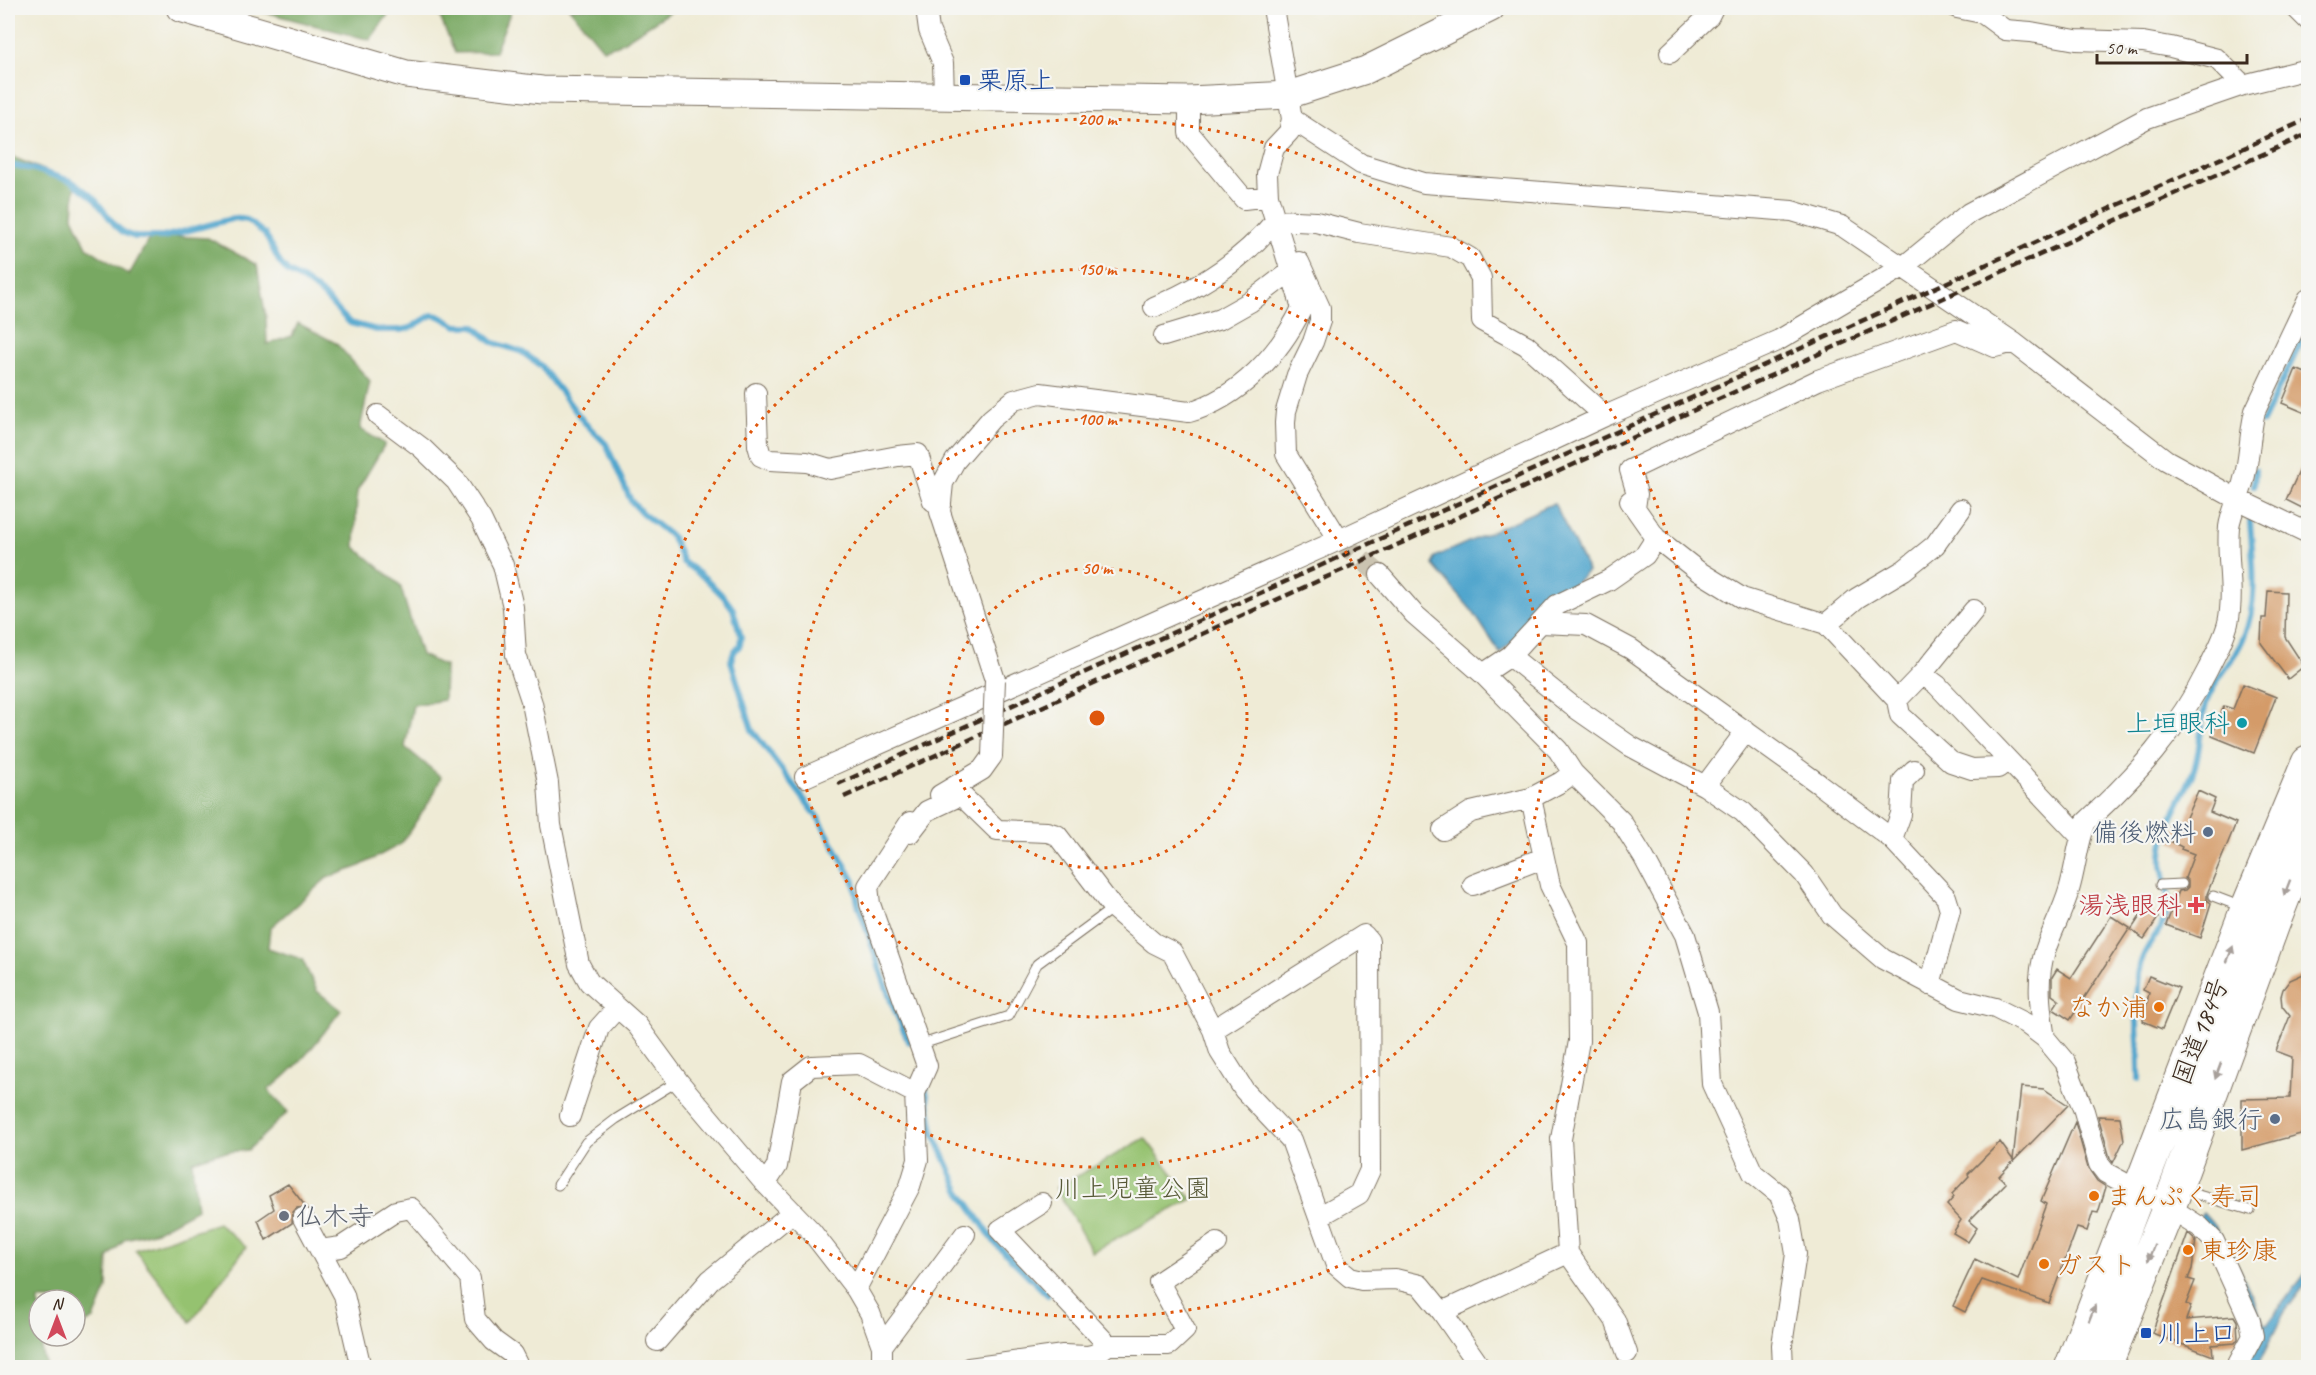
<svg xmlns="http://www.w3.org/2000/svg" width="2316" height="1375" viewBox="0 0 2316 1375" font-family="Caveat,'Klee One',sans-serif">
	<rect width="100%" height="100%" fill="#f6f6f2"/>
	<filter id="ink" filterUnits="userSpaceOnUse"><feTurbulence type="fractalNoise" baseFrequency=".0167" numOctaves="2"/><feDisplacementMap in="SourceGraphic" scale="12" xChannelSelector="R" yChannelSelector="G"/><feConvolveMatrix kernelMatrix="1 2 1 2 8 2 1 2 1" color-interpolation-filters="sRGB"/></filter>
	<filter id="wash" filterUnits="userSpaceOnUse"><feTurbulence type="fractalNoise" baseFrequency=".008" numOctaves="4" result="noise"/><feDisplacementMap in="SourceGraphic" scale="24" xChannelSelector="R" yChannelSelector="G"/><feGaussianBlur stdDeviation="1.35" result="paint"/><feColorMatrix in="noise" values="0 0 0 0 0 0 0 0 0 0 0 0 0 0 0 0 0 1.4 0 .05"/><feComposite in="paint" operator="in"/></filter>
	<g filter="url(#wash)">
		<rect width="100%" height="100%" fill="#efebd6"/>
		<path fill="#95c26f" stroke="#687646" stroke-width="1.5" d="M1145,1138l47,61 -100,53 -36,-64z
			M218,1223l28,24 -55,75 -56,-72z"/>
		<path fill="#78a862" stroke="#5a6940" stroke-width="1.5" d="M249,8h148l-5,1 -22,31z
			M429,8h83l-17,44 -40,1 -15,-36z
			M569,8h107l-58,37 -15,4z
			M10,156l65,27 -2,34 14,30 42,28 22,-40 57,3 49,27 9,53 1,26 25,-8 6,-13 38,20 34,38 -10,48 25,15 -28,47 -2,56 45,38 21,70 24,11 -1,34 -31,5 -8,42 36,30 -8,19 -32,48 -43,23 -31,11 -57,50 -2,20 34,11 15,32 24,19c-22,29 -43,59 -73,80l20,22 -40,38 -31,3 -25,8 5,48 -40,22 -32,8 -17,19 -1,30 -13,31 -19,11v-30h-36v36h26l-24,12 4,20 -37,-1v-1210z"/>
		<path fill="#51a6cd" stroke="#466876" stroke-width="1.5" d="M1554,503l34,68 -88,82 -27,-41 -40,-47 2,-8z
			M2203,1213c30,31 43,73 62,111h2l41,-54v11l-24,32 -27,54h-13l14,-27 6,-8 -24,-49 -42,-64z"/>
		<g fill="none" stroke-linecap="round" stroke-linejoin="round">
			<path stroke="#51a6cd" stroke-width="6" d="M8,165l25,4 38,12 22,16 22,28 9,8 11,4h28l72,-19 12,2 18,14 15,29 8,9 15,8 18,13 29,30 27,7h24l9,-2 22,-13 7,1 18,10h17l18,16 30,10 19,14 43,56 22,22 25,57 11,12 30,24 11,25 22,16 19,19 9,12 8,28 -1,8 -6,7 -3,9 21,69 67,89 35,62 4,23 34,100 17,38
				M2262,422l46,-94
				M2254,486l1,-16
				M2139,1079c1,-34 -7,-81 1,-114 5,-21 24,-35 28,-56 2,-15 -4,-31 -6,-45 -1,-11 2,-22 4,-32 7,-22 21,-41 28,-63 8,-23 5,-48 14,-71 9,-21 26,-38 35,-59 16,-36 10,-79 7,-117
				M925,1085l8,47 26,58 37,54 52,51"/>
		</g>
		<g id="blocks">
			<path fill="#d49b69" d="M2296,369l12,5v40l-26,-11z
				M2308,452v59l-22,-11z
				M2268,591l18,1 -1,45 19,29 -16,13 -27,-36 1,-25h4z
				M2243,684l33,13 -22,56 -42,-17 12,-30 9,3z
				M2198,791l17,8 -5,13 26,11 -29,71v6l4,3 -11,35 -34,-13 13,-34 6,-1 3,-3v-6l-3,-3 9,-24 -13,-5 1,-2 -12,-6 9,-19 4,2z
				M2145,909l13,9 -14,21 -13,-9z
				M2111,916l19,12 -60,92 -17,-11 6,-9 -7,-5v-18l5,-8 14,9z
				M2308,972v160l-66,18v-51l48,-1 2,-41 -16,-6 14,-35 -8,-10 -1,-10 2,-7 7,-9z
				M2149,976l30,12 -17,41 -19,-8 6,-28 -6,-3z
				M2021,1087l23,2 24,16 -69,71 7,7 -37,38 8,7 -9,14 -15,-9 8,-13 -14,-15 7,-8 -2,-3 17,-18 -1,-2 32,-32 13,18z
				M2098,1116l22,1 4,23 -11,23 -3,-5z
				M2075,1122l13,46 9,13 9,6 -8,26 -5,-1 -6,19 -10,-3 -28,75 -67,-23 -17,32 -12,-6 22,-47 43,21 28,-76 -5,-3z
				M288,1184l18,23 -9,1 -4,4 -1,11 -26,17 -8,-20 16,-11 -5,-14z
				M2188,1233l8,7 -4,29 -4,10 7,2 -9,23 5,2 -5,14 48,-4 3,5 1,18 -3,4 -23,2 1,11 -61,-23z"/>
		</g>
	</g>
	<g filter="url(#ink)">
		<use href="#blocks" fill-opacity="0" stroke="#7a6e5e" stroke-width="1.5"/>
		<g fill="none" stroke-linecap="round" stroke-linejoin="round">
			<path stroke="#cbc4b1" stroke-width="20" stroke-dasharray="20 10" stroke-linecap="butt" d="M1339,540l41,35"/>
			<defs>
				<path id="lane" d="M2160,885l22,-1
					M2213,896l29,11
					M919,1045l90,-29 28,-52 76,-56
					M558,1185l28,-43 30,-23 62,-38
					M2181,1190l69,20"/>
				<path id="street" d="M926,8l3,22 14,33 1,33
					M1273,8l19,111 69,45 63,19 368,28 50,15 171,116 153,118 71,39 71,34
					M1957,8l25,5 23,17 26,2 45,8 67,2 28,5 46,12 26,26
					M2296,8l12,12
					M1670,53l39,-37 4,-8
					M1189,100v33l55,66 24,-3
					M1299,262l21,46v13l-7,21 -16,33 -11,36 -1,12 1,31 53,86
					M1154,307c48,-20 89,-47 122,-87l40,2 43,11 92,14 19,11 11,20 1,43 44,24 79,71
					M1164,336l56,-17 30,-17 42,-32
					M756,393l2,52 3,11 9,4 37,2 23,7 68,-13 20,-2 15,47 8,4
					M378,415l44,33 34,33 25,38 22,46 10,42 3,48 16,48 16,80 3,42 28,139 10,18 48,43 41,56 83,98 50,52 45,58 14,24 12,33v22
					M1630,501l26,37 42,33 44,27 84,26 71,76 3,15 51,47 21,7 26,-1 10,-8
					M1635,508l2,-14 -7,-24 188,-90 138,-50 39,17 18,-5
					M1380,575l34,39 69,60 75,76 15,23 48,48 23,37 41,77 23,77 4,72 41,89 26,21 11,25 6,35 -14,91 1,23
					M1541,623l45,2 45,24 188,135 73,55 54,58 4,13 -20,75
					M1826,624l31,-26 47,-28 31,-25 26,-36
					M1510,656l61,49 59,41 75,40 38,26 61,62 28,41 51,44 76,40 36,9 30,15 20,15 20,24 19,49 15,53 7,9 63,34 31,20 14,14 36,80 3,15 -17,32
					M1483,674l27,-18 47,-51 52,-25 36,-25 11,-17
					M1922,674l15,11 143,151
					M995,680l-55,-168 3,-29 12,-22 36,-42 23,-19 26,-7 149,19c50,-14 91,-58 113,-104l-34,-112 -1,-22 7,-26 15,-16 3,-13
					M1897,700l25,-26 52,-64
					M805,777l534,-237 266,-124 174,-76 124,-73 66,-54 178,-95 96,-33 65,-16
					M1705,786l41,-55
					M940,795l42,-25 10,-14
					M1531,798l19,87 28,58 1,98 -18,98 7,114 47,67 12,33
					M1443,830l28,-18 60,-14 30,-16 12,-9
					M904,832l6,1 17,-22 34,-16 36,35 50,2 10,3 56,73 41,35 18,9 41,78 7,22 24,38 47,50 45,125 14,12 12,3 33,-1 25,6 22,27 39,56
					M1892,839l9,-25 2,-33 11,-11
					M1473,885l70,-27
					M1213,1030l151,-95 5,6 1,229 -11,24 -39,22
					M2045,1038c-5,-29 -9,-59 0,-87 7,-21 18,-40 24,-61 7,-23 8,-46 17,-68 49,-45 92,-92 122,-153 7,-14 16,-30 20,-46 7,-33 -2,-64 1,-96 2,-15 10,-29 14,-44 7,-23 6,-48 12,-72l53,-112
					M570,1116l29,-88 18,-20
					M766,1183l11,-17 15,-85 19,-15 48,-2 56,29
					M1042,1203l-42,27 108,115
					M303,1218l41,77 17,73
					M320,1250l21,-3 55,-36 15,-3 59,70 5,41 19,22 18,13 7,14
					M856,1289l54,-103 8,-26 -3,-67 12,-27 -57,-162 -2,-18 42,-64
					M1442,1312l126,-59
					M657,1341l53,-61 83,-68
					M882,1346l83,-112
					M969,1368l94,-13 25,1 8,-2 12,-9h61l16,-15 -26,-48 58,-39"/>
				<path id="secondary" d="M180,8l226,66 136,16 647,10 99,-5 78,-25 125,-62"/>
				<path id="highway" d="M2071,1368l176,-459 61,-146
					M2104,1368l65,-161 104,-283 35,-90"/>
			</defs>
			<use href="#lane" stroke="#7a6e5e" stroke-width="11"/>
			<use href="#street" stroke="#7a6e5e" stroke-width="22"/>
			<use href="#secondary" stroke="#7a6e5e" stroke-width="29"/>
			<use href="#highway" stroke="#7a6e5e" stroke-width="35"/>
			<use href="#lane" stroke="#fff" stroke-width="9"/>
			<use href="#street" stroke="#fff" stroke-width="20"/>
			<use href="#secondary" stroke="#fff" stroke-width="27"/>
			<use href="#highway" stroke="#fff" stroke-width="33"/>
			<path stroke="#3b2a1e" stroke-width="4.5" stroke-dasharray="9 4.5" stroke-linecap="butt" d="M838,784l1470,-665
				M844,797l768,-350 696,-313"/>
			<defs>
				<path id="street-bridge" d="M992,756l3,-76"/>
			</defs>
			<use href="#street-bridge" stroke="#7a6e5e" stroke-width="22" stroke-linecap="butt"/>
			<use href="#street-bridge" stroke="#fff" stroke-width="20"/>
		</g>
		<defs><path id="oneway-solid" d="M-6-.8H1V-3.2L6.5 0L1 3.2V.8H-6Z" transform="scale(1.5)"/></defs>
		<g fill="#a79f9a">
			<use href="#oneway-solid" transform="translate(2287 888) rotate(111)"/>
			<use href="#oneway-solid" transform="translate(2230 954) rotate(-69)"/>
			<use href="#oneway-solid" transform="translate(2218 1071) rotate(110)"/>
			<use href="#oneway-solid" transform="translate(2151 1253) rotate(112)"/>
			<use href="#oneway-solid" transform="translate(2092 1313) rotate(-69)"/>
		</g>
	</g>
	<g fill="none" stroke="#df570d" stroke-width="3" stroke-dasharray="3 6">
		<circle cx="1097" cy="718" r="150"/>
		<circle cx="1097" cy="718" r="299"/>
		<circle cx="1097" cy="718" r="449"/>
		<circle cx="1097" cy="718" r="599"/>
	</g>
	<g fill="#1a4fb4" stroke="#f6f6f2" stroke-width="2">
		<rect x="959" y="74" width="12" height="12" rx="3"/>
		<rect x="2140" y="1327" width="12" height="12" rx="3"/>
	</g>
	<circle fill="#0f9aa8" stroke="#f6f6f2" stroke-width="2" cx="2242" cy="723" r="6"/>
	<g fill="#5c6f8a" stroke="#f6f6f2" stroke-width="2">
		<circle cx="2208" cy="832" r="6"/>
		<circle cx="2275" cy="1119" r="6"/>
	</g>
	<path fill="#e0444e" stroke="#f6f6f2" stroke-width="2" d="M2193 896h6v6h6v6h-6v6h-6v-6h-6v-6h6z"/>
	<g fill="#e8710a" stroke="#f6f6f2" stroke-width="2">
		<circle cx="2159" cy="1007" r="6"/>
		<circle cx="2094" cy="1196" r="6"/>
		<circle cx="2188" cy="1250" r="6"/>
		<circle cx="2044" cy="1264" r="6"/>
	</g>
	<circle fill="#6b7280" stroke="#f6f6f2" stroke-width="2" cx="284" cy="1216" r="6"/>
	<g text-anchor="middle" stroke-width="4.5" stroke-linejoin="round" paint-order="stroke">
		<g font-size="26" fill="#164399" stroke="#f6f6f2" text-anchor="start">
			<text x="977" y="89">栗原上</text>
			<text x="2158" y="1342">川上口</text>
		</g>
		<g font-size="26" fill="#0d838f" stroke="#f6f6f2" text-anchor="end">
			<text x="2230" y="732">上垣眼科</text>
		</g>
		<g font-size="26" fill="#4e5e75" stroke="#f6f6f2" text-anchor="end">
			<text x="2196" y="841">備後燃料</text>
			<text x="2263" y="1128">広島銀行</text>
		</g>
		<g font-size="26" fill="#be3a42" stroke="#f6f6f2" text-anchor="end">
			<text x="2182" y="914">湯浅眼科</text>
		</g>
		<g font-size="26" fill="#c56008" stroke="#f6f6f2" text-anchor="start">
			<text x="2147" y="1016" text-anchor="end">なか浦</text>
			<text x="2106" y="1205">まんぷく寿司</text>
			<text x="2200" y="1259">東珍康</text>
			<text x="2056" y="1273">ガスト</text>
		</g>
		<g font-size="26" fill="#3b2a1e" stroke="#f6f6f2">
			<text transform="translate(2200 1031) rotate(-69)" y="9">国道184号</text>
		</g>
		<g font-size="26" fill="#565836" stroke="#f6f6f2">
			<text x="1133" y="1197">川上児童公園</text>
		</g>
		<g font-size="26" fill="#5b616d" stroke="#f6f6f2" text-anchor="start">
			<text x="296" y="1225">仏木寺</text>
		</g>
	</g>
	<circle cx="1097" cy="718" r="9" fill="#df570d" stroke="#f6f6f2" stroke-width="3"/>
	<g font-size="18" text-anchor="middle" font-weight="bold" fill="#df570d" stroke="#f6f6f2" stroke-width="4.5" stroke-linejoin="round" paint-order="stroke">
		<text x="1097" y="125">200 m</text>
		<text x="1097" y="275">150 m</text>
		<text x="1097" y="425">100 m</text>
		<text x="1097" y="574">50 m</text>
	</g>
	<rect width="2316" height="1375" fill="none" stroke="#f6f6f2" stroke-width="30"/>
	<g transform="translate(57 1318)"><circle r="28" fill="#f6f6f2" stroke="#aba49d" stroke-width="1.5"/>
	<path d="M0-4.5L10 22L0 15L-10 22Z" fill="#d1495b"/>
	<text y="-9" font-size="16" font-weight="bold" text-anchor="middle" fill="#3b2a1e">N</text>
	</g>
	<path d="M2097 54v9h150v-9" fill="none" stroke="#3b2a1e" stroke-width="3"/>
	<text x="2106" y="54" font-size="18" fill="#3b2a1e" stroke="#f6f6f2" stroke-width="4.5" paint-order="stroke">50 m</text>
</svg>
